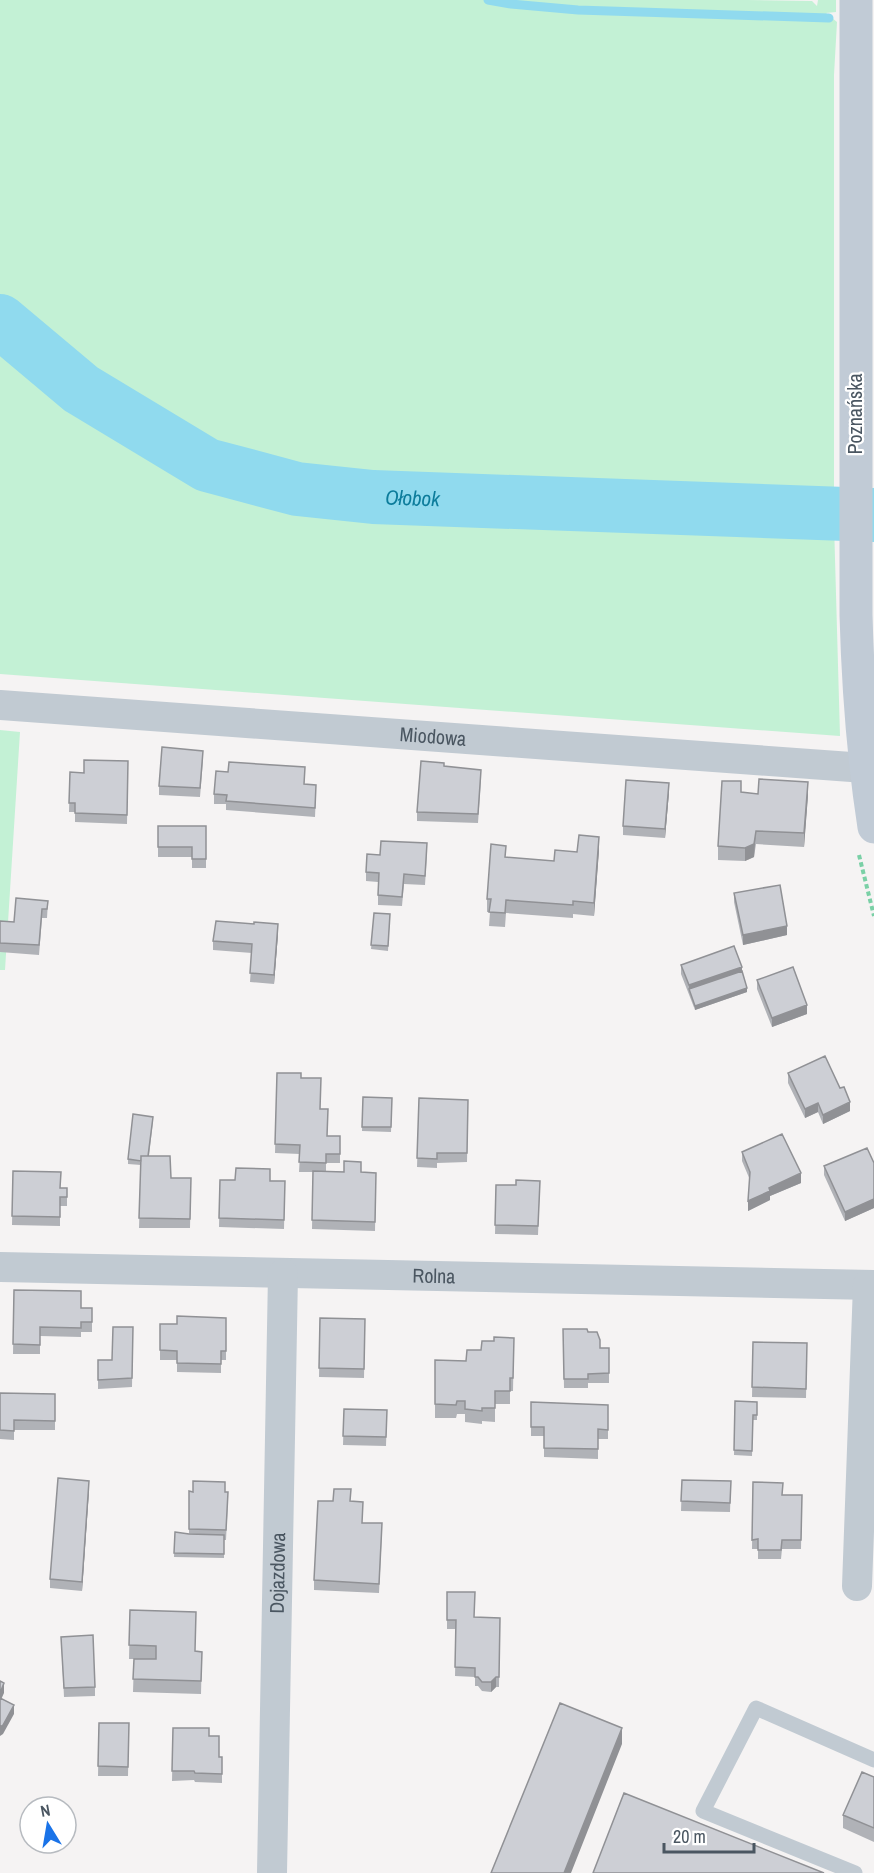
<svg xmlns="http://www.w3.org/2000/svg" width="874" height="1873" viewBox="0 0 874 1873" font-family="'Archivo Narrow',sans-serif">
	<rect width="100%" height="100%" fill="#f5f3f3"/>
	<path fill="#c3f1d5" d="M0,0h747l65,1 5,5 1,-6h18v12l-10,1 11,9 -3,53v448l6,213 -840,-62z
		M0,730l20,2 -15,238h-5z"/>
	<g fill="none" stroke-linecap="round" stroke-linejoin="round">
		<path stroke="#90daee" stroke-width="9" d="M488,0l23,4 67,6 251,8"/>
		<path stroke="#90daee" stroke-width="54" id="s1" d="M0,321l81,68 126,76 90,24 76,8 501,18"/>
		<path stroke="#7ad0a6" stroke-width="4" stroke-dasharray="4.5 3" stroke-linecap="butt" d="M859,855l15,61"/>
		<path stroke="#c1cad2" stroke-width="15" d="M855,1873l-152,-62 53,-103 118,52"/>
		<g stroke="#c1cad2" stroke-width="30">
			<path id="s2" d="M0,705l865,63"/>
			<path id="s3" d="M0,1267l874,18"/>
			<path d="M857,1586l11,-301"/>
			<path id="s4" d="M272,1873l11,-599"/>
		</g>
		<path stroke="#c1cbd6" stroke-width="33" d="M856,0v615c2,72 7,141 18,212"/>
	</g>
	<path fill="#b0b2b7" d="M203,760l-3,37 -41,-2v-9z
		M128,761l-1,63 -52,-2v-10h-6l1,-40 14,1z
		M305,777l-1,7 12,10 -1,23 -89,-7v-6h-12v-10z
		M481,779l-3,44 -61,-2v-9z
		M669,792l-4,46 -42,-3v-9z
		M741,792l17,2 50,1 -4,52 -48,-3 -2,13 -9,4 -27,-1v-14z
		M158,826h48v42h-14v-11h-34z
		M599,850l-5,66 -21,-2v4l-67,-5 -1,14 -16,-1 1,-14h-3v-13l19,-42 48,4 23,-9z
		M427,853l-2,32 -21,-1 -2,22 -24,-1v-23l-12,-1v-9l14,-17z
		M734,893l53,42 -44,10 -9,-43z
		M48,901l-1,17h-5l-3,37 -39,-3v-31l14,1z
		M374,913l16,1 -2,37 -17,-2z
		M254,924l24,10 -4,50 -24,-2 2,-29 -39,-3v-9z
		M681,965l61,6 5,21 -52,18 -14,-36z
		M757,980l50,34 -35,13 -15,-38z
		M277,1073l24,5 19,31 7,27h13v27h-14v8l50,2 -1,58 -63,-2 1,-57h-14l1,-18 -25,-1z
		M788,1073l62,38 -27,13 -5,-12 -13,6 -17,-35z
		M363,1097l29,1 -1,34 -29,-1z
		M419,1098l49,2 -1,62 -30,1v5l-20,-1z
		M153,1121l-4,35 22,22h20l-1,50h-51l2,-63 -13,-1v-5z
		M742,1152l59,31 -31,13v4l-22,11 2,-31 -8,-19z
		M874,1163v45l-29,13 -21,-46v-9z
		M13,1171l48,17h6v18h-7v20l-48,-1z
		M220,1180l65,1 -1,48 -65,-2z
		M540,1181l-2,54 -43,-1 1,-49h20z
		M14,1290l67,18h11v24h-11v5l-41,-1v18h-27z
		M226,1318v42h-5v13l-44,-1v-12h-17v-36h17z
		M320,1318l45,1 -1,59 -45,-1z
		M133,1327l-1,60 -34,2v-29h14z
		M563,1329l25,3 12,16h9v35h-21v5h-24z
		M514,1338l-1,53h-3v13h-15v18l-13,-1v3l-17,-2v-8h-8l-1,4h-21v-58l31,1 28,-20z
		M753,1342l54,1 -1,55 -54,-1z
		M0,1393l55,1v36h-41v10l-14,-1z
		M735,1401l22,1v18h-4l-1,36 -18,-1z
		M531,1402l77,3v34h-10v20l-54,-2v-21h-13z
		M344,1409l43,1 -1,36 -43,-1z
		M682,1480l49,1 -1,31 -49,-1z
		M753,1482l29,13h20l-1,54h-19l-1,10h-23v-10h-6z
		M89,1490l-7,101 -32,-3v-9z
		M189,1491l36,1 3,9 -2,39h-2v18l-50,-1 1,-25 14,2z
		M351,1501l11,22 20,9 -3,61 -65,-3v-10z
		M447,1592l27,25 26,1 -1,69h-3l-5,5 -9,-1 -4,-5h-3v-9l-20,-1 1,-47h-9z
		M130,1610l65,41 7,1 -1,42 -68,-2 1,-33h22h-27z
		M61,1637l34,50v9l-31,1z
		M99,1723h30l-1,53h-30z
		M173,1728l36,8 10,21h3v26l-27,-1 -1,-2 -22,1z
		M874,1777v65l-31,-14v-13z"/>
	<path fill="#909195" d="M808,782v13l-4,52v-14z
		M669,783v9l-4,46v-9z
		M756,831l-2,26 -9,4v-13z
		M599,837v13l-5,66v-13z
		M278,924v10l-4,50v-9z
		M787,926v9l-44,10v-10z
		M742,967v9l-53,13v-4z
		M747,988v4l-52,18v-4z
		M807,1005v9l-35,13v-9z
		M850,1102v9l-27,13v-9z
		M818,1103v9l-13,6v-9z
		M801,1173v10l-31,13v4l-22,11v-10l21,-13z
		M874,1199v9l-29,13v-9z
		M89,1481v9l-7,101v-9z
		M496,1677v10l-5,5v-10z
		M4,1683v10l-4,9v-9z
		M14,1705v9l-11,20 -3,2v-9z
		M622,1728v16l-51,129h-7z"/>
	<path fill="#cdcfd5" stroke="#909195" stroke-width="1.5" d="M162,747l41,4 -3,37 -41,-2z
		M84,760l44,1 -1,54 -52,-2v-10h-6l1,-31 14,1z
		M421,761l23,2v3l37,4 -3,44 -61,-2z
		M229,762l76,5 -1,17 12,1 -1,23 -89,-7 1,-6 -13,-1 2,-23 12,1z
		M759,779l49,3 -4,51 -48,-2 -2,13 -9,4 -27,-2 4,-65h19v11l17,2z
		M626,780l43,3 -4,46 -42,-3z
		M158,826h48v33h-14v-12h-34z
		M579,835l20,2 -5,66 -21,-2v4l-67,-5 -1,13 -16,-1 2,-13h-4l4,-55 15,2 -1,11 49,4 1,-11 22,2z
		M381,841l46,2 -2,33 -21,-2 -2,23 -24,-2 1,-22 -13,-1 1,-18 13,1z
		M780,885l7,41 -44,9 -9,-42z
		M16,898l32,3 -1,8h-5l-3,36 -39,-2v-22l14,1z
		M374,913l16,1 -2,32 -17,-1z
		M216,921l38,3v-2l24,2 -4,51 -24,-2 2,-29 -39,-3z
		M734,946l8,21 -53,18 -8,-20z
		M793,967l14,38 -35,13 -15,-38z
		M742,971l5,17 -52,18 -6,-17z
		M825,1056l15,32 4,-1 6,15 -27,13 -5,-12 -13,6 -17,-36z
		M277,1073h24v5h20l-1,31h8l-1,27h13v18h-14v9l-27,-1 1,-17 -25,-1z
		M363,1097l29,1 -1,29h-29z
		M419,1098l49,2 -1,53h-30v6l-20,-1z
		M133,1114l20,3 -5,39h-7v5l-13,-2z
		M782,1134l19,39 -32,15 1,3 -22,10 2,-29 -8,-20z
		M867,1148l7,15v36l-29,13 -21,-46z
		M141,1156h29l1,22h20l-1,41 -51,-1z
		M344,1161l17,1v10l15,1 -1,49 -63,-2 1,-49 31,1z
		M236,1168l34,1v12h15l-1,39 -65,-2 1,-38h15z
		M13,1171l48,1 -1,16h7v9h-7v20l-48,-1z
		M516,1180l24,1 -2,45 -43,-1 1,-40h20z
		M14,1290l67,1v17h11v14h-11v6l-41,-1v18l-27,-1z
		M177,1316l49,2v33h-5v13l-44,-1v-12l-17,-1v-26h17z
		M320,1318l45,1 -1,50 -45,-1z
		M113,1327h20l-1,51 -34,2v-20h14z
		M563,1329h24l1,3h9l3,8v8h9v25l-21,1v5h-24z
		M494,1337l20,1 -1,40h-3v13h-15v17h-13v3l-17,-2v-8h-8l-1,4 -21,-1v-44l31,1 1,-11h14l1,-9h12z
		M753,1342l54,1 -1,46 -54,-2z
		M0,1393l55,1v27l-41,-1v11l-14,-1z
		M735,1401l22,1v13h-4l-1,36 -18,-1z
		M531,1402l77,3v25l-10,-1v20l-54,-1v-21h-13z
		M344,1409l43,1 -1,27 -43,-1z
		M58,1478l31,3 -7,101 -32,-3z
		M682,1480l49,1 -1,22 -49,-2z
		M193,1481l32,1v10h3l-2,38 -37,-1v-38l4,1z
		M753,1482l30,1 -1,12h20l-1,45h-19l-1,10h-23v-11l-6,1z
		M334,1489h17l-1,12 13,1 -1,21h20l-3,61 -65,-4 4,-79h15z
		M175,1532l14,2 35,1v19l-50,-1z
		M447,1592h28l-1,25 26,1 -1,59h-3l-5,5h-9l-4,-5h-3v-9l-20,-1 1,-47h-9z
		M130,1610l66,2 -1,39 7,1 -1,29 -68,-2 1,-20h22v-13l-27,-1z
		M93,1635l2,52 -31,1 -3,-51z
		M0,1681l4,2 -4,10z
		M0,1698l14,7 -11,20 -3,2z
		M560,1703l62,25 -58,145h-73z
		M99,1723h30l-1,44 -30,-1z
		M173,1728h36v8h10v21h3v17l-27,-1 -1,-2h-22z
		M862,1772l12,5v51l-31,-13z
		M624,1793l200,80h-231z"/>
	<g text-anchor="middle" stroke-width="4.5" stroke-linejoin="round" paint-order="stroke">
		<g font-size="20" fill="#4a5661" stroke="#fff">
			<text transform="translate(855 414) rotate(-90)" y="7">Poznańska</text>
			<text dy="7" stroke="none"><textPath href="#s2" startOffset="434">Miodowa</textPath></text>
			<text dy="7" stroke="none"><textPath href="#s3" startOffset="434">Rolna</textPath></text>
			<text dy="7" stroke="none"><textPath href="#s4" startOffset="300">Dojazdowa</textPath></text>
		</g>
		<g font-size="21" font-style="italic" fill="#0c7c9b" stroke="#fff">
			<text dy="7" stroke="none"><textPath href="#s1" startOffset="462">Ołobok</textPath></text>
		</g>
	</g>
	<g transform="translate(48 1825) rotate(349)"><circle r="28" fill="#ffffff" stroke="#b7bbc0" stroke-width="1.5"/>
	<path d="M0-4.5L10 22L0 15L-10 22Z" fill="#1a73e8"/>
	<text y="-9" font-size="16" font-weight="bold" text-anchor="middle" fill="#4a5661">N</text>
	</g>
	<path d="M664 1843v9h90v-9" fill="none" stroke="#4a5661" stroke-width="3"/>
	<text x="673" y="1843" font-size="18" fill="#4a5661" stroke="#ffffff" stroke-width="4.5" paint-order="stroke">20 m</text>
</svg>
